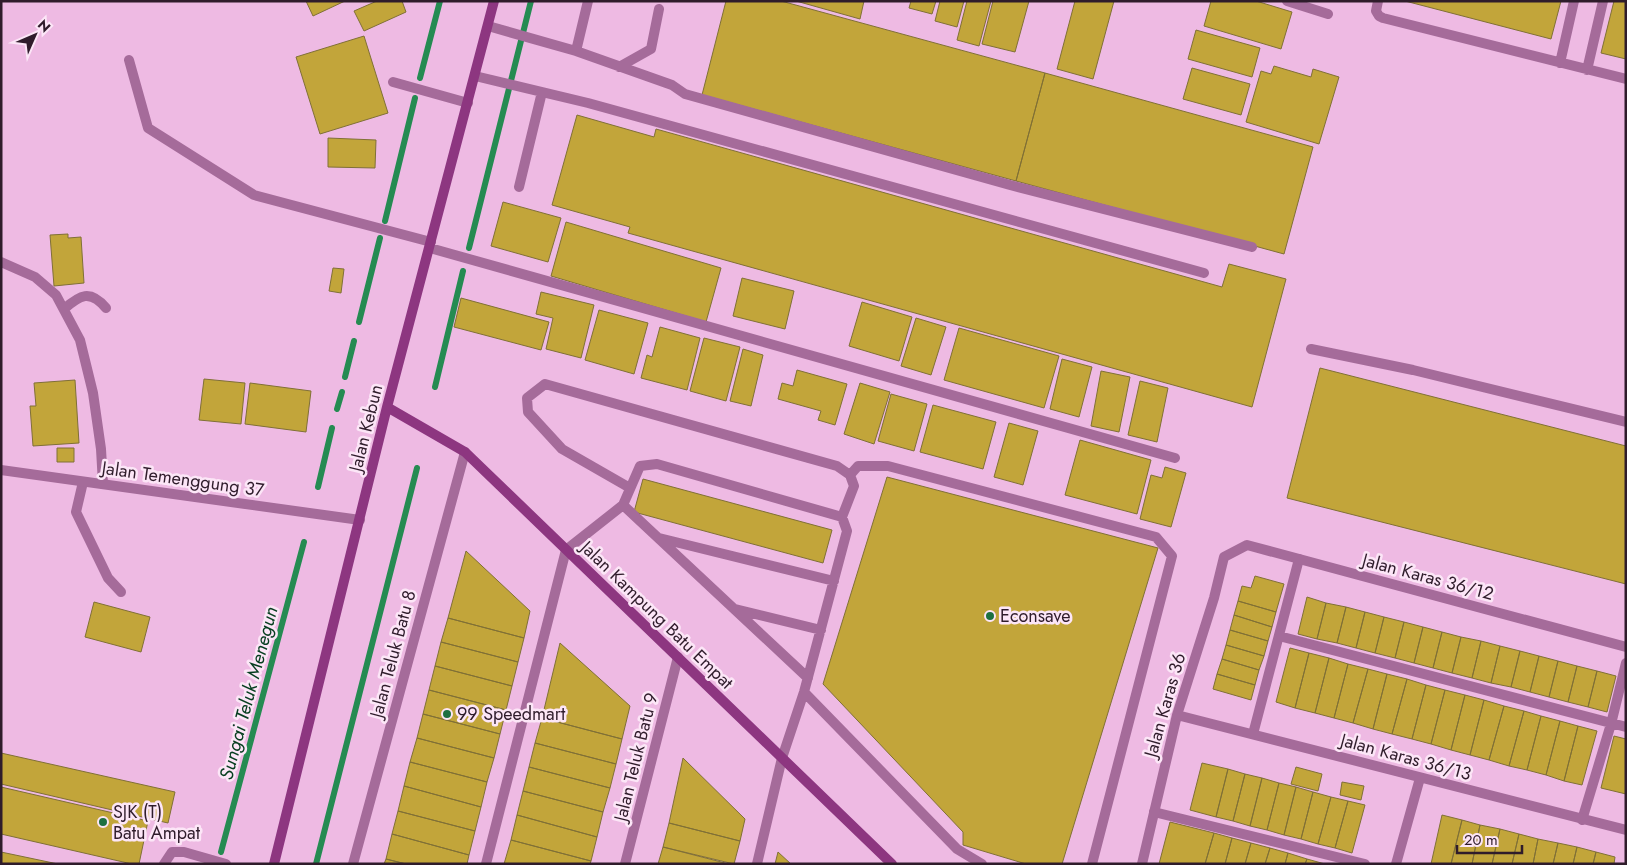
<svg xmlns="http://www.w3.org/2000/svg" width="1627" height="865" viewBox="0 0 1627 865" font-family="Jost,sans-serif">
	<rect width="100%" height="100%" fill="#eebae3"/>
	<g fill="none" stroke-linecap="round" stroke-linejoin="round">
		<path stroke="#258b52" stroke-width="6" d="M420,78l20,-77
			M385,221l30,-123
			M469,248l62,-247
			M359,322l21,-84
			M345,377l9,-36
			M435,387l28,-116
			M337,409l5,-17
			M318,487l14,-59
			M221,852l83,-310
			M316,864l101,-396"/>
	</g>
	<path fill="#c2a53a" stroke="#807036" d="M306,1h39l-32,15z
		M377,1h25l4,11 -42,19 -10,-20z
		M726,1h55l264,72 -29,108 -314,-86z
		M796,1h68l-4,18z
		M911,1h25l-4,13 -23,-6z
		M940,1h24l-7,26 -22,-6z
		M967,1h24l-12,45 -22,-6z
		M993,1h36l-14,51 -33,-8z
		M1075,1h39l-21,78 -36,-10z
		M1211,1h45l36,11 -11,37 -77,-23z
		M1405,1h156l-10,38z
		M1614,1h12v58l-25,-6z
		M1196,30l64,18 -8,29 -64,-18z
		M364,36l24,77 -68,21 -24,-77z
		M1274,66l37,11 2,-8 26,8 -20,67 -73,-22 15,-51 10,3z
		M1192,68l58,16 -9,31 -58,-16z
		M1045,73l268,74 -29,107 -268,-73z
		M577,115l77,22 2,-8 566,158 7,-23 57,15 -34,128 -624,-174 2,-6 -78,-22z
		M328,138l48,2 -1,28 -47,-1z
		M503,202l58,16 -13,44 -57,-16z
		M566,222l155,46 -15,54 -155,-46z
		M68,234v4l13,-1 3,46 -30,3 -4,-51z
		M333,268l11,1 -3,24 -12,-2z
		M742,278l52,13 -9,38 -52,-13z
		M541,292l53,13 -13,53 -35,-9 7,-31 -17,-4z
		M461,298l88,24 -8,28 -87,-23z
		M862,302l50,15 -13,44 -50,-15z
		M599,310l49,13 -14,51 -49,-14z
		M916,318l30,9 -15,48 -30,-9z
		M660,327l40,11 -13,52 -46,-12 6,-23 5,2z
		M959,328l100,28 -15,52 -100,-28z
		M704,338l36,9 -14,54 -36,-10z
		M743,349l20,6 -12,51 -21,-5z
		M1062,359l30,8 -13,50 -29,-8z
		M1320,368l306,78v138l-339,-86z
		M797,370l50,14 -12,41 -17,-5 3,-9 -43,-12 4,-16 11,3z
		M1101,371l29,6 -11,55 -28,-6z
		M204,379l41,4 -4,41 -42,-4z
		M75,380l4,63 -46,3 -3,-40h6l-2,-23z
		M1140,381l28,7 -11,54 -29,-7z
		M250,383l61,8 -5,41 -61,-8z
		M860,383l30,9 -16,52 -30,-10z
		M891,394l36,10 -13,47 -36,-10z
		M933,405l63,17 -13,47 -63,-17z
		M1009,423l29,8 -15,54 -29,-8z
		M1080,440l71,20 -14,54 -72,-19z
		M57,448h17v14h-17z
		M1165,467l21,6 -15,54 -31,-8 11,-44 11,3z
		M887,477l271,71 -96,316h-36l-63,-19v-13l-140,-148z
		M643,479l189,51 -9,33 -189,-51z
		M466,551l64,60 -6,27 -76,-20z
		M1255,576l29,8 -8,28 -38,-11 4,-15 9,2z
		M1307,597l19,6 -9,36 -19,-5z
		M1238,601l38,11 -4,15 -38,-12z
		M94,602l56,15 -9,35 -56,-15z
		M1326,603l20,4 -9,36 -20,-4z
		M1346,607l19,5 -9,36 -19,-5z
		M1365,612l19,5 -9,36 -19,-5z
		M1234,615l38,12 -4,14 -38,-11z
		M1384,617l20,5 -9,36 -20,-5z
		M448,618l76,20 -6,24 -77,-20z
		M1404,622l19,5 -9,36 -19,-5z
		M1423,627l19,5 -9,36 -19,-5z
		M1230,630l38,11 -4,15 -38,-11z
		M1442,632l19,5 -9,36 -19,-5z
		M1461,637l20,4 -9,37 -20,-5z
		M1481,641l19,5 -9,37 -19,-5z
		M441,642l77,20 -6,24 -77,-20z
		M560,643l70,63 -8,33 -80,-21z
		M1226,645l38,11 -5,14 -37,-11z
		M1500,646l20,5 -9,36 -20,-4z
		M1290,648l19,5 -14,55 -19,-6z
		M1520,651l19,5 -9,36 -19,-5z
		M1309,653l20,5 -14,55 -20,-5z
		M1539,656l19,5 -9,36 -19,-5z
		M1329,658l19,6 -14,54 -19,-5z
		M1222,659l37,11 -4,15 -38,-11z
		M1558,661l19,5 -9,36 -19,-5z
		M1348,664l20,5 -15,54 -19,-5z
		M435,666l77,20 -6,24 -77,-20z
		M1577,666l20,5 -9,36 -20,-5z
		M1368,669l19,5 -14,55 -20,-6z
		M1597,671l19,5 -9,36 -19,-5z
		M1217,674l38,11 -4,15 -38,-11z
		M1387,674l20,5 -15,55 -19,-5z
		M1407,679l19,6 -14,54 -20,-5z
		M1426,685l19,5 -14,54 -19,-5z
		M429,690l77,20 -6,24 -77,-20z
		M1445,690l20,5 -14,55 -20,-6z
		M1465,695l19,5 -14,55 -19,-5z
		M1484,700l20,6 -15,54 -19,-5z
		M1504,706l20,5 -15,55 -20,-6z
		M1524,711l17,5 -14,54 -18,-4z
		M423,714l77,20 -6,24 -77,-20z
		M1541,716l19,5 -14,54 -19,-5z
		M542,718l80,21 -6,25 -81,-21z
		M1560,721l18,5 -14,55 -18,-6z
		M1578,726l19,5 -15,54 -18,-4z
		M1614,736l12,3v55l-25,-6z
		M417,738l77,20 -7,24 -77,-20z
		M535,743l81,21 -6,24 -81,-21z
		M1,753l174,39 -7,31 -167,-39z
		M683,758l62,61 -5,22 -71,-18z
		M410,762l77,20 -6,25 -77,-21z
		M1202,763l26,6 -12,48 -26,-7z
		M529,767l81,21 -7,24 -80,-21z
		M1296,767l26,7 -4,17 -27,-7z
		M1228,769l17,5 -12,47 -17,-4z
		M1245,774l17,4 -12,48 -17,-5z
		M1262,778l17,5 -12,47 -17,-4z
		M1342,782l22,4 -3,14 -21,-5z
		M1279,783l17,4 -12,48 -17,-5z
		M404,786l77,21 -6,24 -77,-20z
		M1,787l147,34 -9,43h-7l-131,-30z
		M1296,787l17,5 -12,47 -17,-4z
		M523,791l80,21 -6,25 -80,-22z
		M1313,792l18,5 -13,47 -17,-5z
		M1331,797l17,4 -13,47 -17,-4z
		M1348,801l17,4 -13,48 -17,-5z
		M398,811l77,20 -6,24 -77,-21z
		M517,815l80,22 -6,24 -80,-21z
		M1442,815l20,5 -11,44h-20z
		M1462,820l18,5 -8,39h-21z
		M1170,822l44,11 -9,31h-46z
		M669,823l71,18 -6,23 -71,-17z
		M1480,825l20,4 -8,35h-20z
		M1500,829l19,5 -7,30h-20z
		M1214,833l18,5 -7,26h-20z
		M392,834l77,21 -2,9h-61l-20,-5z
		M1519,834l19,5 -5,25h-21z
		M1232,838l19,5 -6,21h-20z
		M1538,839l20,4 -5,21h-20z
		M511,840l80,21 -1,3h-86z
		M1251,843l19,5 -5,16h-20z
		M1558,843l19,4 -4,17h-20z
		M663,847l66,17h-71z
		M1577,847l19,5 -3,12h-20z
		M1270,848l18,5 -3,11h-20z
		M1,852l57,12h-57z
		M778,852l13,12h-16z
		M1596,852l19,5 -1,7h-21z
		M1288,853l19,6 -2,5h-20z
		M386,859l20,5h-22z
		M1307,859l18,5h-20z"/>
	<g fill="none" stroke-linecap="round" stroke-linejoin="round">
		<path stroke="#a56b9a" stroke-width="10" d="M1287,1l41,13
			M1378,1l-2,10 3,5 4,2 243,61
			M488,26l88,25 96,34 13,9 325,91 242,62
			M576,51l12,-50
			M129,60l19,68 106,67 177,47
			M1560,63l14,-62
			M619,67l32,-18 8,-40
			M1587,70l16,-69
			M475,76l113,27 616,170
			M393,82l75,21
			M519,187l23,-95
			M430,248l745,210
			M1,262l34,15 21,18 24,45 13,53 8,56 2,35
			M64,309c16,-14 26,-20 42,-1
			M1311,349l102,21 213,52
			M850,475l8,-9h30l268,71 16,19 -80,308
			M83,482l-7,30 32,66 13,14
			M630,488l-68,-39 -34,-37 -1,-14 18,-14 292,82 13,9 4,11 -12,31
			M623,505l185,173
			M659,538l175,43
			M735,609l86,21
			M1279,636l347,91
			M804,692l153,157 25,15
			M1253,734l46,-175
			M1154,812l211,52
			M1582,820l29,-96 15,-61
			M164,864l8,-12h12l42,12
			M486,864l80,-314 57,-45 17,-39 17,-2 185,53 5,14 -43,161 -22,66 -25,106"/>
		<path stroke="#a56b9a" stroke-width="10" d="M1,470l359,50
			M1177,715l449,115
			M353,864l112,-412
			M625,864l53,-207
			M1142,864l35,-149 37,-117 10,-41 23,-12 379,102
			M1396,864l24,-86"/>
		<path stroke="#8d3680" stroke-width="10" d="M387,407l78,45 427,412
			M274,864l113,-457 107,-406"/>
	</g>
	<g fill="#1e7041" stroke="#fce6f7" stroke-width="2">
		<circle cx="990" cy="616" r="5"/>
		<circle cx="447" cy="714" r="5"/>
		<circle cx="103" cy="822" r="5"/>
	</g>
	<g text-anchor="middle" stroke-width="5" stroke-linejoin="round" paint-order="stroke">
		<g font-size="18" fill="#2f1c2b" stroke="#fce6f7">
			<text transform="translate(366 428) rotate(-76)" y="6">Jalan Kebun</text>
			<text transform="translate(183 479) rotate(8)" y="6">Jalan Temenggung 37</text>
			<text transform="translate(1428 577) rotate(15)" y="6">Jalan Karas 36/12</text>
			<text transform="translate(657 615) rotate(44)" y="6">Jalan Kampung Batu Empat</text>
			<text transform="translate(393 654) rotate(-75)" y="6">Jalan Teluk Batu 8</text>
			<text transform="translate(1165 705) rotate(-74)" y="6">Jalan Karas 36</text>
			<text transform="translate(636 757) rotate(-76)" y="6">Jalan Teluk Batu 9</text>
			<text transform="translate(1406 757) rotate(15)" y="6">Jalan Karas 36/13</text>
		</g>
		<g font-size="18" fill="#2f1c2b" stroke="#fce6f7" text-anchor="start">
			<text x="1000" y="622">Econsave</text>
			<text x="457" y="720">99 Speedmart</text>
			<text x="113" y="818">SJK (T)<tspan x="113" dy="21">Batu Ampat</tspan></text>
		</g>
		<g font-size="19" font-style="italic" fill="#073e20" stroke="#fce6f7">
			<text transform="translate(248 693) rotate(-75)" y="7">Sungai Teluk Menegun</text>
		</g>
	</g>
	<rect width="1627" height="865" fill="none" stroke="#2f1c2b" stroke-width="5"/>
	<g transform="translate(35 35) rotate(45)" stroke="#fce6f7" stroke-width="4" paint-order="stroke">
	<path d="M0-4L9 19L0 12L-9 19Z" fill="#2f1c2b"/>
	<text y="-8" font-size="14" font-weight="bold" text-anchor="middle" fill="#2f1c2b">N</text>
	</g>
	<path d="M1457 845v8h65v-8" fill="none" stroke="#2f1c2b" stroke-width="2.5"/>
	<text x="1464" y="845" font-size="15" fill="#2f1c2b" stroke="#fce6f7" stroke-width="4" paint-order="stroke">20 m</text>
</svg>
